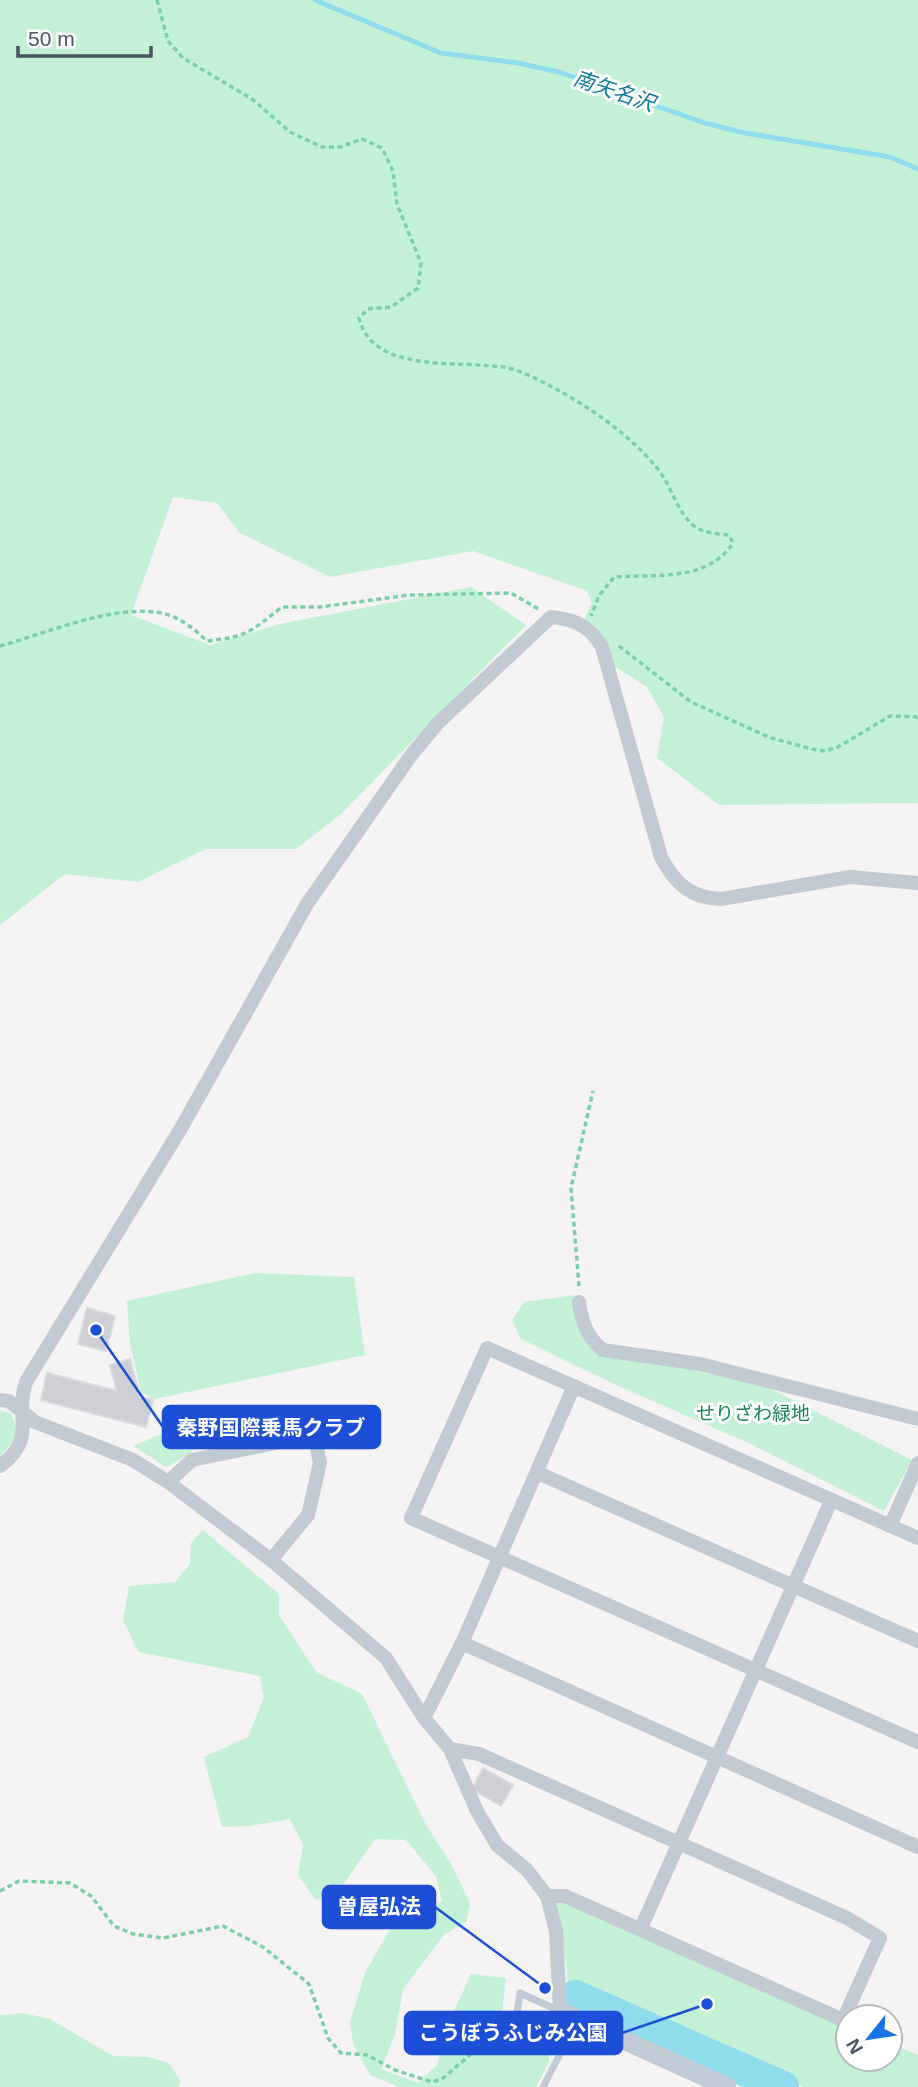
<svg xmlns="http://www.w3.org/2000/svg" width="918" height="2087" viewBox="0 0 918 2087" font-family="Helvetica,'Noto Sans JP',sans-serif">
	<rect width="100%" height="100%" fill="#f5f3f3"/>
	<path fill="#c3f1d5" d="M0,0h918v803l-199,2 -62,-47 7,-41 -17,-30 -41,-26 -25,-35 11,-23 -5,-12 -114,-40 -143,26 -90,-44 -23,-30 -44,-6 -42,118 79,30 70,-21 191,-37 55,38 -185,189 -45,35h-90l-68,33 -73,-8 -65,51z
		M254,1273l100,4 11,78 -211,44 -13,-7 -11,-48 -3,-43z
		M575,1295l3,25 22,32 161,32 151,76 -28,51 -133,-67 -135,-59 -95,-46 -9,-19 12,-18z
		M0,1411l11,2 6,17 -5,13 -12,13z
		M186,1424l6,29 -26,14 -33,-21z
		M203,1530l76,64v21l37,57 46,22 63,129 25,39 20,41 -4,19 -22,13 -41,54 -8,46 -14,34 37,14 19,-18 15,-50 19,-41 35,4 -5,42 1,31 37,-10 10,1v20l-13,25h-136l-30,-12 -17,-32 -3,-21 15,-49 26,-46 32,-14 19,-12 -6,-25 -30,-36 -31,-1 -43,62 -17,-2 -17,-24 5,-30 -13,-26 -41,7 -27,1 -18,-70 44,-20 16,-40 -4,-21 -122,-24 -15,-32 6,-34 46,-4 15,-18 1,-21z
		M562,1900l286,124v35h42v-16l28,12v32h-115l-67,-26 -168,-77 -7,-60 -7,-20z
		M23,2013l27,6 63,37 35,1 21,6 12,19 -3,5h-178v-72z"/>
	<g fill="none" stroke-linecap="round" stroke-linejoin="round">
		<path stroke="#90daee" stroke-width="5" d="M315,0l126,53 77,10 41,9 146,51 40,10 145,24 28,12"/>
		<path stroke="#90daee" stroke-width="32" d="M575,1996l208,91"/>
	</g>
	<path fill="#cdcfd5" stroke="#d7d9de" stroke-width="2" d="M87,1308l28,8 -9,35 -28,-7z
		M130,1359l10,38 13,3 -7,27 -105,-27 6,-27 70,18 -7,-26z
		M483,1768l30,17 -12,21 -29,-17z"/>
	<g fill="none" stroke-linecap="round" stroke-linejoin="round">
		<path stroke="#7ad0a6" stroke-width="3.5" stroke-dasharray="5 3.5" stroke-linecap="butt" d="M157,0l11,41 15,17 69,41 38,33 32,15h18l22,-8 20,9 11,23 4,33 24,59 -3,25 -27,19 -23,2 -9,9c14,58 103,41 149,50 14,3 31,12 44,19 38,20 78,48 105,81 15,18 19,43 37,58 9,7 24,8 35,9l4,8c-25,39 -77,31 -119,34l-15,19 -8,20
			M0,646c47,-13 113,-42 161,-33 18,3 33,16 46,28 41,-4 44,-10 75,-34h38l89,-12 102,-2 29,17
			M619,646l72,56 80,36 41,11 13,2 13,-4 52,-31 28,1
			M579,1286l-8,-98 22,-97
			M0,1891l19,-10 51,2 21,13 23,30 19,8 30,4 60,-12 40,21 46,37 19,54 13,15 26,2 28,15 37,12 10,-3 36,-31 52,-16"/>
		<path stroke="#c1cad2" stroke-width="7" d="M520,1993l42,19 -32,7 -13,-7z
			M543,2087l17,-33 1,-24"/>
		<path stroke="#c1cad2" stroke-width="14" d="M579,1302c3,21 8,35 24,48l97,14 218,55
			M0,1400l9,1 26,21 98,38 35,22 103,78 115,98 38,60 26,31 27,62 20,34 30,25 20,26 9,35 5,99
			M0,1466c38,-28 14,-48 26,-84l154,-252 127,-226 105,-150 26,-31 113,-106c23,2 39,9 51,30l59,210c14,27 30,41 60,42l129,-22 68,6
			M538,1473l380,168
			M168,1482l24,-22 122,-25 6,28 -12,52 -37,45
			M890,1526l28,-63
			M918,1538l-431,-190 -76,170 507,224
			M462,1643l456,204
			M424,1718l38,-75 112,-257
			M450,1749l29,5 368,164 33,20 -37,82 -278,-124h-18
			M641,1928l190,-427"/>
		<path stroke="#c1cbd6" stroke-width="19" d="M562,2012l165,75"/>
	</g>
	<g text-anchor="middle" stroke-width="6" stroke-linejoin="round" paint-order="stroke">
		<g font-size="19" fill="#17864f" stroke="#fff">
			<text x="753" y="1420">せりざわ緑地</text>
		</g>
		<g font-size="21" font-style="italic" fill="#0c7c9b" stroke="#fff">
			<text transform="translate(614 91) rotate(19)" y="7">南矢名沢</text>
		</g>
	</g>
	<path fill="none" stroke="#1d4ed8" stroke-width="2.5" d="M96 1330L163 1427M545 1988L435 1907M707 2004L622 2033"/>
	<g fill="#1d4ed8" stroke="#fff" stroke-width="2.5">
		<circle cx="96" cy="1330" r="7"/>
		<circle cx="545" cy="1988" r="7"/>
		<circle cx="707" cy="2004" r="7"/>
	</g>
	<g fill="#1d4ed8" stroke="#1d4ed8" stroke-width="2.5">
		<rect x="163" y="1406" width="217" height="42" rx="7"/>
		<rect x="323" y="1886" width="112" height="42" rx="7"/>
		<rect x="405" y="2012" width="217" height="42" rx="7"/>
	</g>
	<g font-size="21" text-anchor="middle" font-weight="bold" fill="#fff">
		<text x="271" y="1435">秦野国際乗馬クラブ</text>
		<text x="379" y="1914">曽屋弘法</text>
		<text x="513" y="2040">こうぼうふじみ公園</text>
	</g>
	<g transform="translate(869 2038) rotate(240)"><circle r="33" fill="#ffffff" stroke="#b7bbc0" stroke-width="2"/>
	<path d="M0-5L12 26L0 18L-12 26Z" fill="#1a73e8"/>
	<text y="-10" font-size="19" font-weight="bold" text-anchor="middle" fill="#4a5661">N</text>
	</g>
	<path d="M18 46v10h133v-10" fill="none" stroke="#4a5661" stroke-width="3.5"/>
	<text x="28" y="46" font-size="21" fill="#4a5661" stroke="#ffffff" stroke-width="5" paint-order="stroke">50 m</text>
</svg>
